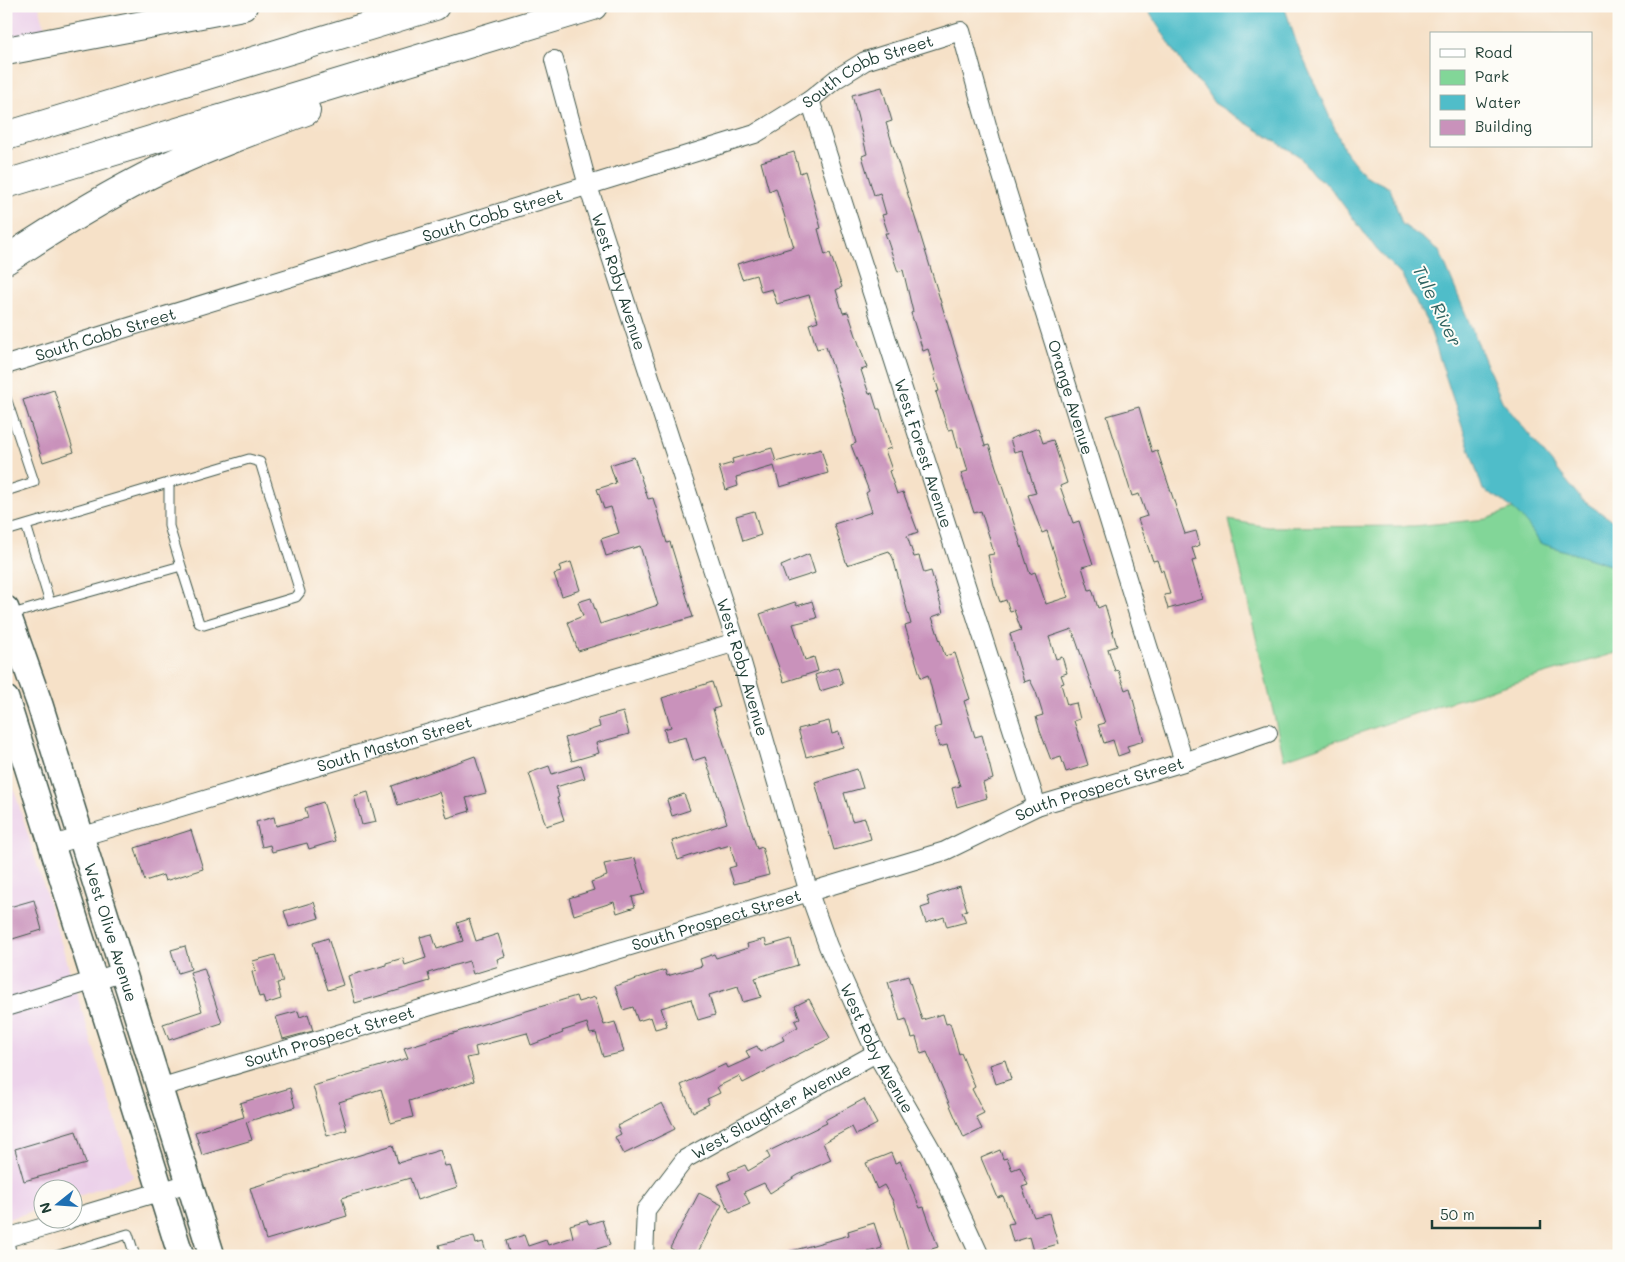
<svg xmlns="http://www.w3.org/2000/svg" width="1625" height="1262" viewBox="0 0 1625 1262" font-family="Mali,sans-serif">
	<rect width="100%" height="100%" fill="#fdfcf7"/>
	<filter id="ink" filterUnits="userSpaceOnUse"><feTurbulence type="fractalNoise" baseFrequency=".02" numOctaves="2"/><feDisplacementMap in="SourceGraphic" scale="10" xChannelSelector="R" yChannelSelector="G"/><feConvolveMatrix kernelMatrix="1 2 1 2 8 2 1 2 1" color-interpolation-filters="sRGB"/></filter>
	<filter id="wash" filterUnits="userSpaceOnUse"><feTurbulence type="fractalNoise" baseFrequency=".0096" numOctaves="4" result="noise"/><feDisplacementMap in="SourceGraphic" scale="20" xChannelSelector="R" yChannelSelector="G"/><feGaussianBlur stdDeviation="1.12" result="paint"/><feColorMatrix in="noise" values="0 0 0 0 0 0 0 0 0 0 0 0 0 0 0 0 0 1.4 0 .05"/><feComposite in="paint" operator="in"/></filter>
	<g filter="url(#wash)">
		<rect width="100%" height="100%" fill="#f6e1c8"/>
		<path fill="#ecd1ea" d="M6,6h33l7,25 -40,6z
			M6,763l127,414 -60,21 -1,-8h-30v18l-36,12z"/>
		<path fill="#82d698" stroke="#508a66" d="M1523,505l96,56v91l-179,53 -156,54 -55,-239 39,7 146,-1 73,-7z"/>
		<path fill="#50bdc9" stroke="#387d7e" d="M1145,6h139l14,41 47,104 19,24 26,13 12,36 37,26 63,151 80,99 37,25v43l-79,-25c-14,-24 -32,-42 -57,-53l-54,-164 -27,-50 -25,-26 -48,-64 -15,-11 -15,-19 -85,-53 -12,-18 -12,-10z"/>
		<g id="blocks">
			<path fill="#c992bb" d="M882,87l10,34 -6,2 99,323 4,-1 41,129 5,-2 11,32 22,-7 -21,-66 -5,2 -14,-38 8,-2 -14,-43 -8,2 -4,-13 28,-11 5,15 10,-3 14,43 -7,3 13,37 6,-2 14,43 -11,3 7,23 3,-1 6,19 7,-3 12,41 -9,3 7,22 3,-1 7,20 5,-2 14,53 -17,5 2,6 -11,4 -5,-16 -9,3 -6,-18 7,-2 -33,-94 -23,8 7,22 6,-2 5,16 -6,2 3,8 -3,1 6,21 9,-2 4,16 -6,2 14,44 -22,7 -5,-15 -10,3 -11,-29 -4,-14 7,-2 -7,-23 -6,-12 -6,2 -14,-48 11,-4 -7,-20 -4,1 -4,-11 -6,2 -6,-17 -6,-30 6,-1 -5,-18 -8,-25 -7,2 -13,-40 7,-2 -7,-24 -3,1 -5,-19 -5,1 -12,-38 3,-1 -5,-16h2l-8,-26 -5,2 -12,-38 2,-1 -10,-42 -5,2 -13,-39h3l-6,-18 4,-1 -6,-21 -6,2 -12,-39 5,-2 -15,-59z
				M794,152l6,21 5,-2 16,57 -3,1 7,26 5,-2 12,34 -6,3 7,23 5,-1 19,56 -6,2 8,24 3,-1 5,16h3l11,39 -6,2 7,20 -3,1 8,23 6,-2 15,40 -11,4 7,21 5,-1 5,17 7,-2 12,42 -11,4 13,39 10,-3 15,46 -6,2 11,36 7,-2 4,15 7,29 -10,4 4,15 -30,9 -5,-19 8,-2 -13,-41 -8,2 -5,-19 7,-2 -13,-51 -7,3 -16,-52 6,-2 -18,-66 -4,-7 -42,14 -13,-41 38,-12 -6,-19 3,-2 -18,-46 5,-2 -13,-45 -17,-51 -9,2 -8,-25 9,-3 -9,-26 -32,9 -5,-15 -11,3 -5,-17 -14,4 -5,-15 57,-17 -18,-59 -7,3 -8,-29z
				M54,390l20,62 -31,10 -20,-62z
				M1139,407l13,45 5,-2 28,84 11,-3 4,14 -8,3 4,12 -4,1 11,38 -35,10 -4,-14 6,-1 -7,-24 -2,1 -4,-11 -4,1 -15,-42 9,-3 -8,-22 -7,2 -25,-80z
				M772,448l4,14 45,-13 7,24 -48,14 -6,-21 -38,11 2,9 -12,4 -7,-23 14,-4 -1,-4z
				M634,457l14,42 5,-1 14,45 3,-1 23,75 -115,34 -10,-29 15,-6 -5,-14 13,-4 9,26 58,-19 -18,-59 -34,10 -5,-17 18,-6 -8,-26 -7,2 -7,-20 19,-6 -6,-18z
				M754,511l7,24 -18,6 -7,-25z
				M809,554l6,19 -28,9 -6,-16z
				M571,562l9,28 -18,6 -8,-22 7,-2 -2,-6z
				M812,601l5,17 -24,6 12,36 9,-3 4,14 -34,11 -24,-68 35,-12 2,4z
				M838,667l5,17 -23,7 -5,-16z
				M712,682l8,25 -7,2 44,140 5,-2 7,28 -35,9 -5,-16 7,-2 -6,-21 -10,3v-2l-42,14 -6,-19 55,-18 -22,-66 -12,4 -7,-24 -19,5 -3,-13 7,-2 -9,-29z
				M623,712l6,22 -33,9 3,10 -27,8 -7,-23 35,-11 -2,-8z
				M829,721l3,13 7,-2 4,15 -37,10 -8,-28z
				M475,756l11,37 -20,5 4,13 -23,7 -8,-26 -41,13 -6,-19z
				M581,765l4,13 -29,9 3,10 -2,1 7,22 -18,6 -17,-53 20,-7 3,8z
				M857,769l6,19 -19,5 8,28 13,-3 6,21 -37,11 -19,-68z
				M368,792l8,30 -14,3 -8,-29z
				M684,794l6,16 -18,6 -5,-16z
				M323,802l12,39 -26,8 -2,-6 -35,9 -2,-7 -8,2 -6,-25 18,-5 2,9 32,-8 -3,-10z
				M191,830l12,39 -38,12 -2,-6 -18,6 -10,-33z
				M635,858l10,36 -13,3 3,10 -18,6 -3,-11 -40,13 -5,-17 25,-8 -3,-8 16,-6 -3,-12z
				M960,886l7,24 -5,2 4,10 -19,5 -3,-10 -18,6 -5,-15 9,-3 -3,-8z
				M34,900l8,30 -36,11v-33z
				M314,902l5,16 -30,9 -5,-16z
				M469,919l7,22 22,-7 7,22 -8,3 2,7 -26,8 -4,-13 -41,12 2,8 -75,22 -7,-27 38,-11v-2l17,-5 2,7 21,-7 -6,-21 12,-3 5,15 26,-8 -6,-18z
				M328,938l15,47 -15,5 -15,-47z
				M765,939l2,7 24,-7 7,26 -43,13 6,19 -18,5 -5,-16 -29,9 6,20 -17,5 -7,-21 -30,9 6,18 -12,3 -4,-12 -13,4 -5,-14 -10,3 -8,-24 50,-16 2,6 35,-10 -2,-7 14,-5 2,4 32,-10 -1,-4z
				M185,946l6,23 -13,4 -7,-23z
				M275,955l8,27 -6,1 4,16 -16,5 -2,-8 -4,1 -7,-25 4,-1 -3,-10z
				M204,968l18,55 -53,17 -6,-16 39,-13 -12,-39z
				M908,976l14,44 21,-6 3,10 4,-1 9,31 2,-1 14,34 -3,2 12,24 -8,4 6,12 -18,9 -37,-86 -6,2 -5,-17 -4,1 -6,-19 -6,2 -12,-39z
				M576,996l2,6 17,-5 9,28 11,-3 9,30 -21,5 -7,-24 -6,1 -3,-11 -25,8 1,2 -32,12 -4,-12 -52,14 2,9 -10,2 7,23 -65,20 4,16 -22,6 -10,-34 -42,13 8,28 -20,6 -14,-50 95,-28 -4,-10z
				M809,999l21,39 -87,45 -4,-7 -22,11 3,6 -13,6 2,5 -16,8 -12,-27 45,-21 2,4 22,-10 -4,-7 11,-5 3,6 24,-12 -2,-4 16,-9 -3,-6 5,-3 -5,-12z
				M298,1011l2,6 8,-3 5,17 -30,8 -7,-22z
				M1005,1060l6,19 -15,5 -6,-19z
				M290,1088l5,19 -49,15 6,18 -50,15 -7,-23 49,-15 -4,-14z
				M864,1099l13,25 -21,11 -4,-8 -29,16 8,17 -33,15 -28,18 -6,-10 -20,9 6,12 -20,9 -13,-28 14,-6 -3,-7 17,-7 3,6 22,-13 -3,-6 60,-29 -2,-3z
				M662,1103l13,26 -51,25 -9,-17 6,-3 -4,-8z
				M76,1131l10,33 -62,17 -9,-32z
				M393,1145l5,18 42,-13 5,16 5,-1 7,22 -40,13 -7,-22 -68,20 5,18 -81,24 -16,-52z
				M1000,1150l3,9 4,-1 5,12 8,-3 8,18 -6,2 12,30 15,-4 9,31 -25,7 -4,-14 -16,5 -5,-18 6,-1 -11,-27 -5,2 -17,-40z
				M891,1153l4,10 5,-2 20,47 4,-1 14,40 -28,9 -17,-55 -9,-16 -7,4 -11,-26z
				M699,1193l23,12 -26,51h-11l-15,-8z
				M587,1220l2,4 13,-4 8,25 -37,11h-69v-3l5,-1 -3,-11 18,-6 4,11 18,-6 2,5 25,-8 -3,-12z
				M874,1223l8,25 -14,4 1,4h-81v-4l61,-17 -1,-4z
				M474,1236l2,8 7,-2 4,14h-45l-3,-11z"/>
		</g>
	</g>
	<g filter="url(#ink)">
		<use href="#blocks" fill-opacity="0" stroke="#3f564a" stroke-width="1"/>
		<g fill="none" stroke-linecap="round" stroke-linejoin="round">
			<defs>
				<path id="lane" d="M6,398l28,84 -28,9
					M6,517l4,13
					M26,525l24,78 131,-37 -12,-40v-43
					M6,531l243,-72 11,3 40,130 -4,5 -92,28 -5,-2 -18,-57
					M9,615l41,-12
					M8,1237l4,19
					M56,1256l72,-22 7,22"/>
				<g id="street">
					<path id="s1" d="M554,60l34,126 148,456 73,251 19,53 48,107 55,96 49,107"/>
					<path id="s2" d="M810,100l227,706"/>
					<path id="s3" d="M6,365l749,-231 55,-34 26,-21 29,-18 96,-30 30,109 193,622"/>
					<path id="s4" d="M53,845l683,-203"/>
					<path d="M6,1007l116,-35"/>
					<path id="s5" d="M159,1088l786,-237 92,-45 147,-44 84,-29"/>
					<path d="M72,1218l117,-35"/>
					<path d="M6,1238l62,-18"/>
					<path id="s6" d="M644,1256l2,-46 39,-51 191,-106"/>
				</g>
				<g id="secondary">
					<path id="s7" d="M6,609l34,96 172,551"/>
					<path d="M6,699l175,557"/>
				</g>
				<path id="highway" d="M6,51l237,-45
					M6,136l429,-130
					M6,184l587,-178
					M6,260c50,-33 101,-65 155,-91 47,-22 96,-40 145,-58"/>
			</defs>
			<use href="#lane" stroke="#3f564a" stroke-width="11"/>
			<use href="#street" stroke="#3f564a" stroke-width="20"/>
			<use href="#secondary" stroke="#3f564a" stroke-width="28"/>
			<use href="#highway" stroke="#3f564a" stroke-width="30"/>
			<use href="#lane" stroke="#fff" stroke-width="9"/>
			<use href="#street" stroke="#fff" stroke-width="18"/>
			<use href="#secondary" stroke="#fff" stroke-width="25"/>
			<use href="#highway" stroke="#fff" stroke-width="28"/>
		</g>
	</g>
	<g text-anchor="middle" stroke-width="4" stroke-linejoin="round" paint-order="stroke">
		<g font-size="16" fill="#1f3d34" stroke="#fdfcf7">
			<text dy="6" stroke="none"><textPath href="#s3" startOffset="914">South Cobb Street</textPath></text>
			<text dy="6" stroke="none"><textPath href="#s3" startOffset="509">South Cobb Street</textPath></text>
			<text dy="6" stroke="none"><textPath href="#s1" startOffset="231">West Roby Avenue</textPath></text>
			<text dy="6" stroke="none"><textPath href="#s3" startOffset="104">South Cobb Street</textPath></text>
			<text dy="6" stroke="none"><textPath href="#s3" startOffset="1399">Orange Avenue</textPath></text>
			<text dy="6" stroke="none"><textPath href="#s2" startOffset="371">West Forest Avenue</textPath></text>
			<text dy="6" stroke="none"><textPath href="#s1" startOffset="636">West Roby Avenue</textPath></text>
			<text dy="6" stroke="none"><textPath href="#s4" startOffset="356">South Maston Street</textPath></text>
			<text dy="6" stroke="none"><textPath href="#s5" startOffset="988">South Prospect Street</textPath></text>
			<text dy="6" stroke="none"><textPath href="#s5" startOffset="582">South Prospect Street</textPath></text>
			<text dy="6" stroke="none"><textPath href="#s7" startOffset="340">West Olive Avenue</textPath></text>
			<text dy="6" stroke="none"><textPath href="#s5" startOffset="178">South Prospect Street</textPath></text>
			<text dy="6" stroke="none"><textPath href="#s1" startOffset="1041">West Roby Avenue</textPath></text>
			<text dy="6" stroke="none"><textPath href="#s6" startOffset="209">West Slaughter Avenue</textPath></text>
		</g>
		<g font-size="18" font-style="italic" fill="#2e6361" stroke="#fdfcf7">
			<text transform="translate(1437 306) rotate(64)" y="6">Tule River</text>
		</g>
	</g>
	<rect width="1625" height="1262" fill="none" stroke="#fdfcf7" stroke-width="25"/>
	<rect x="1430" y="32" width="162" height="115" fill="#fdfcf7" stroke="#a4b0a9"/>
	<rect x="1440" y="49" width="25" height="8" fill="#ffffff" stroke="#a4b0a9"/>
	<text x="1475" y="58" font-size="15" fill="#1f3d34">Road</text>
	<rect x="1440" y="70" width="25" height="15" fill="#82d698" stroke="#a4b0a9"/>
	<text x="1475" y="82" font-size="15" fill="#1f3d34">Park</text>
	<rect x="1440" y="95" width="25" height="15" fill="#50bdc9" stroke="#a4b0a9"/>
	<text x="1475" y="108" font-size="15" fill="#1f3d34">Water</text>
	<rect x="1440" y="120" width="25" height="15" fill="#c992bb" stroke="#a4b0a9"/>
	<text x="1475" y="132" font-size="15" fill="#1f3d34">Building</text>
	<g transform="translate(58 1204) rotate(253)"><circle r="24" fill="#fdfcf7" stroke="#a4b0a9"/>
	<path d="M0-4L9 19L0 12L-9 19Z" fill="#1f6fb2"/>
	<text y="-8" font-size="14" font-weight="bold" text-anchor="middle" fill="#1f3d34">N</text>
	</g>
	<path d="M1432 1220v8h108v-8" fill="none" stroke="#1f3d34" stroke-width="2.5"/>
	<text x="1440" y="1220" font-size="15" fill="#1f3d34" stroke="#fdfcf7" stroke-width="4" paint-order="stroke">50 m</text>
</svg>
